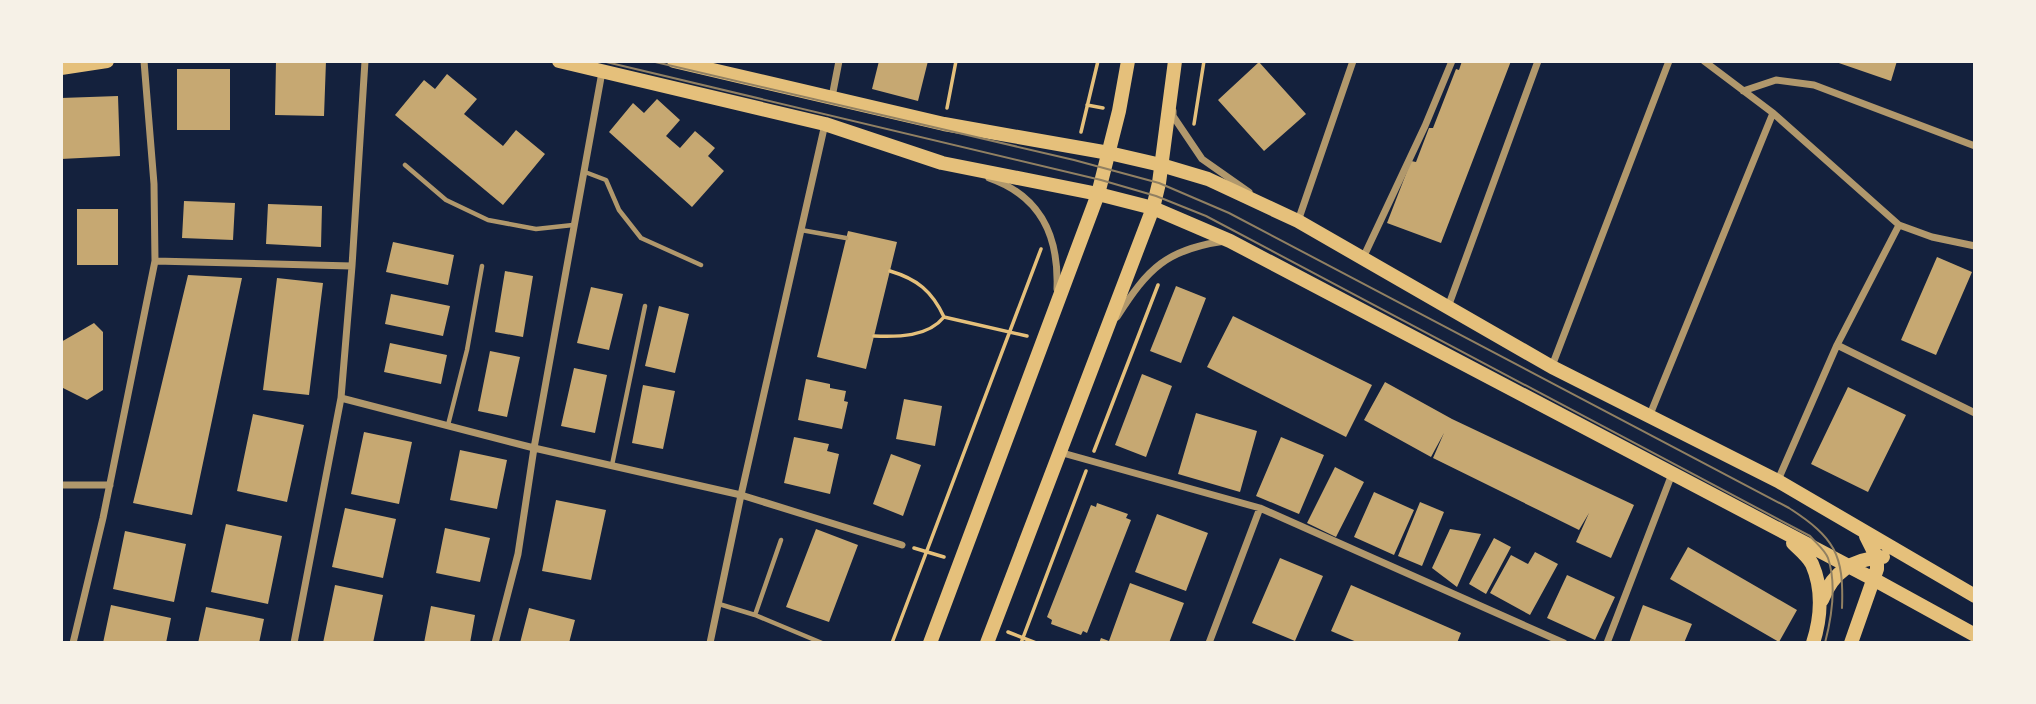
<svg xmlns="http://www.w3.org/2000/svg" width="2036" height="704" viewBox="0 0 2036 704" font-family="'Crimson Pro',serif">
	<rect width="100%" height="100%" fill="#14213d"/>
	<path fill="#c6a872" d="M276,61h50l-2,55 -49,-1z
		M879,61h49l-10,40 -46,-12z
		M1462,61h49l-70,182 -54,-20 24,-62 5,1 13,-34h4l23,-59 3,1z
		M1833,61h64l-6,20z
		M1259,62l47,52 -42,37 -46,-51z
		M177,69h53v61h-53z
		M447,74l30,25 -13,15 39,32 13,-16 29,24 -42,51 -108,-90 29,-35 11,9z
		M118,96l2,60 -59,3v-61z
		M657,99l23,21 -14,16 14,12 15,-17 20,17 -7,8 16,15 -32,36 -83,-75 24,-29 11,10z
		M184,201l51,2 -2,37 -51,-2z
		M268,204l54,2 -1,41 -55,-3z
		M77,209h41v56h-41z
		M848,231l49,11 -31,127 -49,-12z
		M393,242l61,13 -6,30 -62,-13z
		M1937,257l35,15 -36,83 -35,-15z
		M505,271l28,5 -10,61 -28,-5z
		M188,275l54,3 -50,237 -59,-12z
		M277,278l46,5 -14,112 -46,-5z
		M1176,286l30,12 -25,65 -31,-12z
		M591,287l32,7 -14,56 -32,-7z
		M391,294l59,12 -7,30 -58,-12z
		M659,306l30,8 -14,59 -30,-7z
		M1233,316l139,69 -26,52 -139,-70z
		M94,323l9,9v58l-16,10 -26,-13v-45z
		M390,343l57,12 -6,29 -57,-12z
		M490,351l30,6 -13,60 -29,-6z
		M574,368l33,7 -12,58 -34,-7z
		M1142,374l30,12 -26,71 -31,-12z
		M806,379l24,5v4l16,3 -2,10 4,1 -6,27 -44,-9z
		M1385,382l67,37 182,86 -23,53 -35,-16 13,-29 -10,17 -146,-72 11,-25 -13,24 -67,-37z
		M643,385l32,6 -12,58 -31,-6z
		M1848,387l58,28 -38,77 -57,-28z
		M904,399l38,7 -7,40 -39,-7z
		M1196,413l61,18 -17,61 -62,-18z
		M253,414l51,11 -17,77 -50,-11z
		M364,432l48,10 -13,62 -48,-10z
		M794,437l35,7 -2,7 12,3 -9,40 -46,-11z
		M1281,437l43,18 -25,59 -43,-18z
		M460,450l47,10 -10,49 -47,-9z
		M891,454l30,11 -18,51 -30,-12z
		M1335,467l29,15 -28,55 -29,-14z
		M1374,492l40,18 -20,45 -40,-18z
		M556,500l50,10 -15,70 -49,-9z
		M1420,502l24,10 -22,54 -24,-10z
		M1097,503l31,11 -2,4 5,2 -44,113 -4,-2 -2,4 -30,-11 1,-4 -5,-3 44,-112 5,2z
		M345,508l51,11 -13,59 -51,-11z
		M1157,514l51,19 -22,58 -51,-19z
		M226,524l56,12 -14,68 -57,-12z
		M445,528l45,10 -10,44 -44,-9z
		M816,529l42,16 -29,77 -43,-15z
		M1450,529l31,5 -24,53 -25,-19z
		M125,531l61,13 -12,58 -61,-13z
		M1494,538l17,9 -25,47 -17,-10z
		M1688,547l109,63 -18,32 -109,-63z
		M1535,552l23,12 -28,51 -40,-22 21,-38 17,9z
		M1280,558l43,18 -28,65 -43,-18z
		M1567,575l48,22 -20,43 -48,-22z
		M1130,583l54,20 -15,40h-70l2,-5 8,3z
		M335,585l48,10 -10,48h-50z
		M1351,585l110,48 -4,10h-98l-28,-12z
		M111,605l60,13 -5,25h-63z
		M1643,605l49,19 -8,19h-55z
		M431,606l44,9 -5,28h-46z
		M206,607l58,12 -5,24h-61z
		M529,608l46,12 -6,23h-49z"/>
	<g fill="none" stroke-linecap="round" stroke-linejoin="round">
		<path stroke="#e5c07b" stroke-width="3.5" d="M1087,105l16,3
			M947,108l9,-47
			M1194,124l10,-63
			M1081,132l17,-71
			M890,271c27,8 42,20 54,46l83,19
			M874,336c24,1 54,1 70,-19
			M1094,451l64,-166
			M914,548l30,9
			M1008,632l28,11
			M892,643l149,-394
			M1021,643l65,-172"/>
		<path stroke="#b1986c" stroke-width="4.5" d="M405,165l41,35 42,20 48,9 37,-4
			M585,172l21,8 13,30 22,28 60,27
			M801,230l45,8
			M448,425l19,-75 15,-84
			M612,465l33,-159
			M719,604l36,11 67,28
			M755,615l26,-75"/>
		<path stroke="#b1986c" stroke-width="7" d="M1704,61l69,52 126,112 33,12 43,9
			M1743,91l33,-11 38,5 161,61
			M832,97l7,-36
			M1173,111v5l29,43 47,33
			M989,178c52,18 70,58 68,111
			M1298,221l55,-160
			M1363,258l62,-132 27,-65
			M155,261l197,5
			M1448,307l90,-246
			M1117,317c31,-49 50,-68 108,-76
			M1837,345l138,68
			M1552,366l117,-305
			M341,398l193,50 207,47 161,50
			M1649,417l124,-304
			M1059,452l201,56 304,135
			M1778,480l59,-135 62,-120
			M61,485h49
			M73,643l30,-125 52,-257 -1,-77 -10,-123
			M294,643l47,-245 11,-132 13,-205
			M495,643l23,-89 16,-106 68,-376
			M710,643l31,-148 84,-371
			M1209,643l51,-135
			M1607,643l65,-169"/>
		<path stroke="#e5c07b" stroke-width="14" d="M559,61l266,63 117,39 156,31 55,14 77,33 645,339 100,55
			M674,61l270,63 165,29 52,12 47,14 90,42 254,146 226,114 197,115
			M61,68l46,-7
			M1793,543c6,6 15,13 19,21 11,25 9,54 1,79
			M1822,600c11,-28 30,-41 61,-43
			M1851,643l26,-74v-11l-11,-22"/>
		<path stroke="#e5c07b" stroke-width="14" d="M930,643l168,-449 21,-83 9,-50
			M987,643l166,-435 6,-25 16,-122"/>
		<path stroke="#918062" stroke-width="2" d="M602,61l499,119 55,16 50,20 604,320c6,7 15,14 18,22 9,27 4,58 -3,85
			M651,61l423,99 85,23 70,30 560,295c46,30 55,46 53,100"/>
	</g>
	<rect width="2036" height="704" fill="none" stroke="#f6f1e7" stroke-width="126"/>
</svg>
